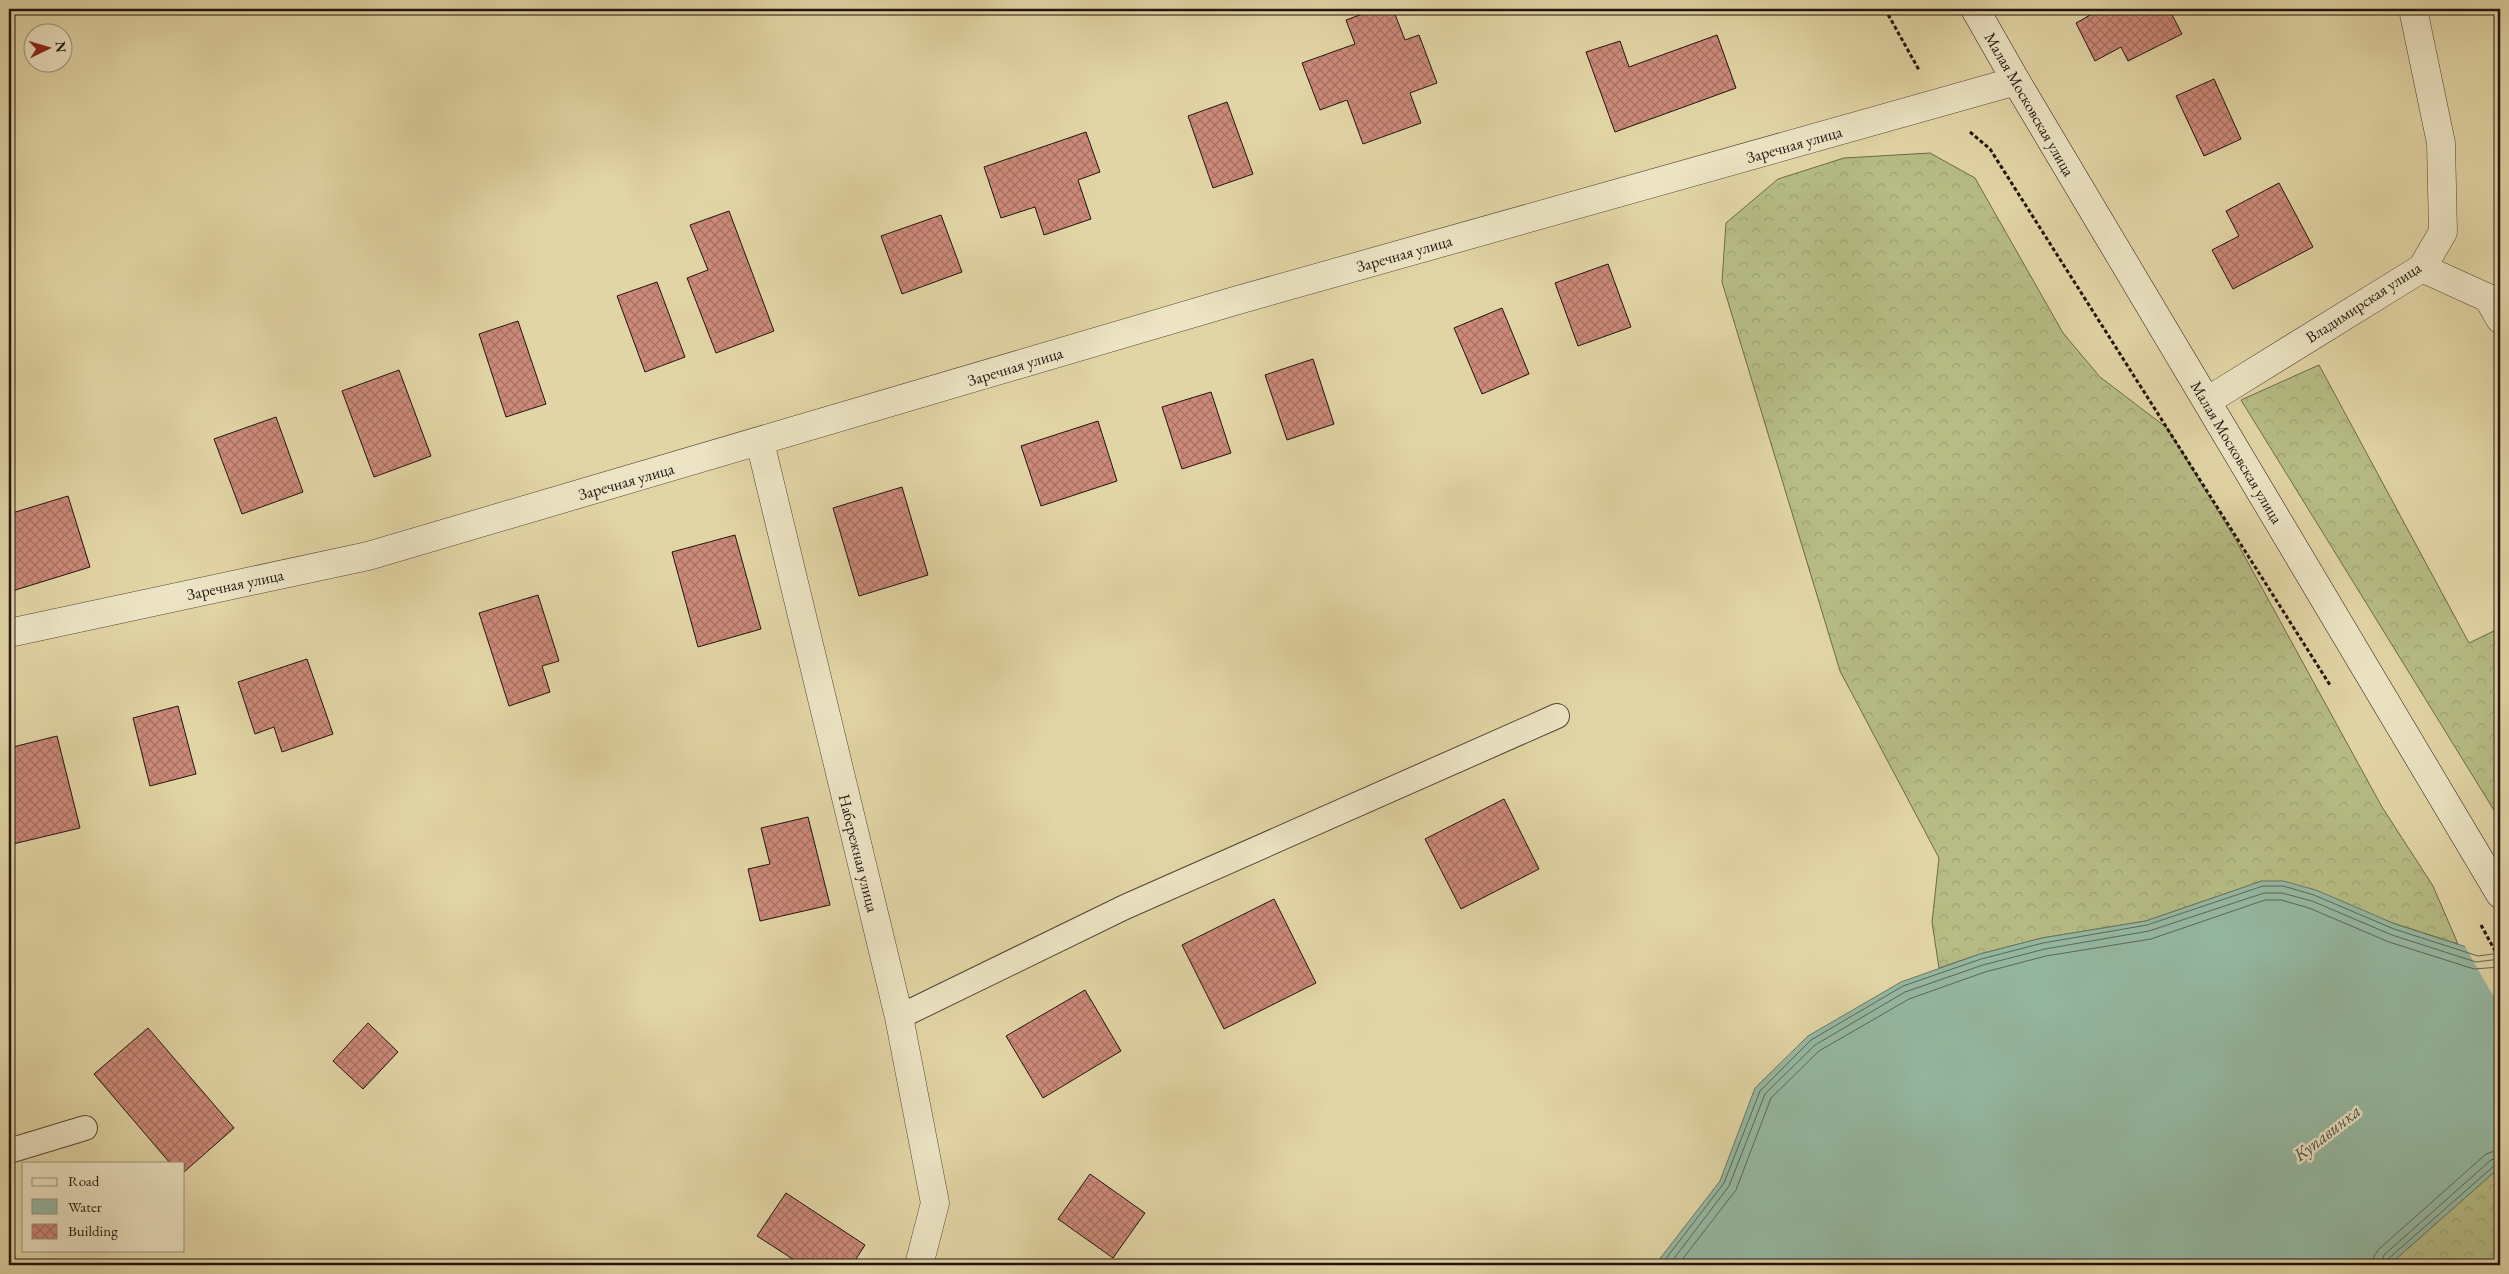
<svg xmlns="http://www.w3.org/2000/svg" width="2509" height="1274" viewBox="0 0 2509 1274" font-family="'EB Garamond',serif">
	<defs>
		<pattern id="forest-crowns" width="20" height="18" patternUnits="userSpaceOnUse" patternTransform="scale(1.25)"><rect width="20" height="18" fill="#b6bc84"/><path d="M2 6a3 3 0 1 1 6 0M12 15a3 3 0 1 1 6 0" fill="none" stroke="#9ca171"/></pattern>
		<pattern id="building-cross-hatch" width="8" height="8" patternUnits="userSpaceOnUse" patternTransform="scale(1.25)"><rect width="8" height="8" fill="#cd8a7a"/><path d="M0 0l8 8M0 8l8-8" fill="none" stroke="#a67062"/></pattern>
	</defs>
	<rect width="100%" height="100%" fill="#e2d5a5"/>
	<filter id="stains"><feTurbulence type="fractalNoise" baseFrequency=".004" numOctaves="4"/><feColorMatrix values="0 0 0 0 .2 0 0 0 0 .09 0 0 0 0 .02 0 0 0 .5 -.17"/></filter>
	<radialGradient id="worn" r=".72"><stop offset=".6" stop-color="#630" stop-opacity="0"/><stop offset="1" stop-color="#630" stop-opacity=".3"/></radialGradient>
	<path fill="url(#forest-crowns)" stroke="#6c684a" d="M1930,153l45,25 88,155 37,44 67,51 67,109 148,270 51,79 25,58 -196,-63 -116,40 -104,17 -62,16 -41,14 -7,-46 7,-64 -99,-187 -118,-389 4,-59 52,-44 66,-21z
		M2319,365l150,278 31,-15v192l-259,-420z
		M2500,1167v98h-111z"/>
	<path fill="#95b9a3" stroke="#677768" d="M2262,881h21l33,9 79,34 84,27 21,-4v220l-111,98h-734l65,-84 35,-93 53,-52 93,-54 79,-28 62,-16 104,-17z"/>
	<path fill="#e2d5a5" d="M2463,943l16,5 21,-4v64z"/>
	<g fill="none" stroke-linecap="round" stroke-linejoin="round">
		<path stroke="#5b6659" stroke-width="1" d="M1661,1265l63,-82 36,-92 51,-51 92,-54 78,-27 62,-16 104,-18 116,-39h20l31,9 80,34 84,27 22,-3
			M1669,1265l60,-79 36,-92 50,-49 90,-53 78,-27 62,-16 104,-18 115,-38h18l30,8 80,34 84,27 24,-3
			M1678,1265l58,-75 35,-92 48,-47 90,-52 76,-27 61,-16 105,-17 114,-39h16l28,8 80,34 85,27 26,-2
			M2372,1265l2,-9 5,-7 107,-95 14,-5
			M2380,1265l4,-10 107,-95 9,-3
			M2386,1265l2,-6 107,-94 5,-2"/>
	</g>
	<path fill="url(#building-cross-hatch)" stroke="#21140f" d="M1376,9h17l12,31 14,-5 18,48 -27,10 11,30 -58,21 -16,-44 -27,10 -18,-47 53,-19 -9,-24z
		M2101,9h68l13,25 -54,27 -7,-14 -26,14 -19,-38z
		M1717,35l19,53 -121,44 -29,-80 34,-11 9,26z
		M9,68l5,18 -5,2z
		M2214,79l27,60 -37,17 -28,-60z
		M1227,102l26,72 -40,14 -25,-72z
		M1086,132l14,40 -22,8 13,39 -47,16 -9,-28 -34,11 -17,-51z
		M2279,183l34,64 -80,42 -21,-39 27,-14 -13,-25z
		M729,211l45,120 -58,22 -29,-75 21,-8 -18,-45z
		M941,215l21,57 -60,22 -21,-58z
		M1608,264l23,63 -53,19 -23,-63z
		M657,282l28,75 -40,15 -28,-76z
		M1502,308l27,66 -47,20 -28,-66z
		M518,321l28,83 -40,13 -27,-83z
		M1313,359l21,65 -47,16 -22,-65z
		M399,370l32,86 -57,21 -32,-86z
		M1211,392l20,61 -49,16 -20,-62z
		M276,417l27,75 -61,22 -28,-75z
		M1098,421l19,60 -76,25 -20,-60z
		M902,487l26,88 -69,21 -26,-88z
		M68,496l22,71 -81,25v-78z
		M735,535l26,94 -63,18 -26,-95z
		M538,595l21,66 -17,5 8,26 -41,14 -30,-93z
		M307,659l26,75 -51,18 -8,-25 -19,7 -17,-52z
		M178,706l18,68 -46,12 -17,-68z
		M57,736l23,92 -67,16 -4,-18v-78z
		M1504,799l35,70 -78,40 -36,-70z
		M808,817l22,88 -70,16 -12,-52 22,-5 -9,-36z
		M1274,899l42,84 -92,46 -42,-84z
		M1085,990l36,61 -78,47 -37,-62z
		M368,1023l30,29 -35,37 -30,-28z
		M148,1028l86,100 -50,44v-9h-14l-76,-89z
		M1090,1174l55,39 -32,45 -55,-39z
		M786,1193l79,52 -13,20h-50l-45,-29z"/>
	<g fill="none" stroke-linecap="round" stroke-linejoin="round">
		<defs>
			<path id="service" d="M899,1017l226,-110 432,-191
				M9,1151l76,-23"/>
			<path id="minor" d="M2422,268l66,30 12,21
				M2207,401l215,-133 21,-36 -2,-89 -28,-134
				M760,442l139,575 36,186 -16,62
				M9,633l359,-77 870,-256 778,-219"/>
			<path id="secondary" d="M1975,9l41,72 484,813"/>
		</defs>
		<use href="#service" stroke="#514434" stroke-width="26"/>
		<use href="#minor" stroke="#514434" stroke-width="29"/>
		<use href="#secondary" stroke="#21140f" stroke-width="29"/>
		<path stroke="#21140f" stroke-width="3" stroke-dasharray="4 2.5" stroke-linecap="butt" d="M1885,9l34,61
			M1970,132l20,17 340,536
			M2481,925l19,35"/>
		<use href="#service" stroke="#ece4c4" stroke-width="24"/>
		<use href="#minor" stroke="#ece4c4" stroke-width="28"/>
		<use href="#secondary" stroke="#ece4c4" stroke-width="28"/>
	</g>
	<g text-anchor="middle" stroke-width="5" stroke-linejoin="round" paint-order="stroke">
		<g font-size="16" fill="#21140f" stroke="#ece4c4">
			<text transform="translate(2030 104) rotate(60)" y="6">Малая Московская улица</text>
			<text transform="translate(1794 144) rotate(-16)" y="6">Заречная улица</text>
			<text transform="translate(1404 253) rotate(-16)" y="6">Заречная улица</text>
			<text transform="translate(2363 302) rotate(-33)" y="6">Владимирская улица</text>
			<text transform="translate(1015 366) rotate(-17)" y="6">Заречная улица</text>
			<text transform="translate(2237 452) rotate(59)" y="6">Малая Московская улица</text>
			<text transform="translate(626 481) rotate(-16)" y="6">Заречная улица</text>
			<text transform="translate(235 584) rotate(-12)" y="6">Заречная улица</text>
			<text transform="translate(859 853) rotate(76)" y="6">Набережная улица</text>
		</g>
		<g font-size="18" font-style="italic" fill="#4a4e43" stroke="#ece4c4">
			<text transform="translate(2327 1133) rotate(-38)" y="6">Купавинка</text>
		</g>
	</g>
	<rect width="2509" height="1274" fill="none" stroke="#e2d5a5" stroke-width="30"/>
	<rect x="10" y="10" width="2489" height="1254" fill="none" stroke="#21140f" stroke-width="2.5"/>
	<rect x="15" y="15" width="2479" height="1244" fill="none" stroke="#21140f"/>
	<rect x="22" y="1162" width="162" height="90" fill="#ece4c4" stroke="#9b917c"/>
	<rect x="32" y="1178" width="25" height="8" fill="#ece4c4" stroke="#9b917c"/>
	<text x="68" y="1186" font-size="15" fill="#21140f">Road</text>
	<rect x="32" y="1199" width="25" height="15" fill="#95b9a3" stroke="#9b917c"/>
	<text x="68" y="1212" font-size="15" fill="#21140f">Water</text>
	<rect x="32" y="1224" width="25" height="15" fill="url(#building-cross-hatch)" stroke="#9b917c"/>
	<text x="68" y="1236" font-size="15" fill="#21140f">Building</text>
	<g transform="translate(48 48) rotate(85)"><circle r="24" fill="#ece4c4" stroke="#9b917c"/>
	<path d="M0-4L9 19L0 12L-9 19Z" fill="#8f2418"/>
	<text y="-8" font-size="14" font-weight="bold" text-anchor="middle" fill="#21140f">N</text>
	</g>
	<rect width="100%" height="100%" filter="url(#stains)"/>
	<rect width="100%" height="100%" fill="url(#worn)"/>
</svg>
